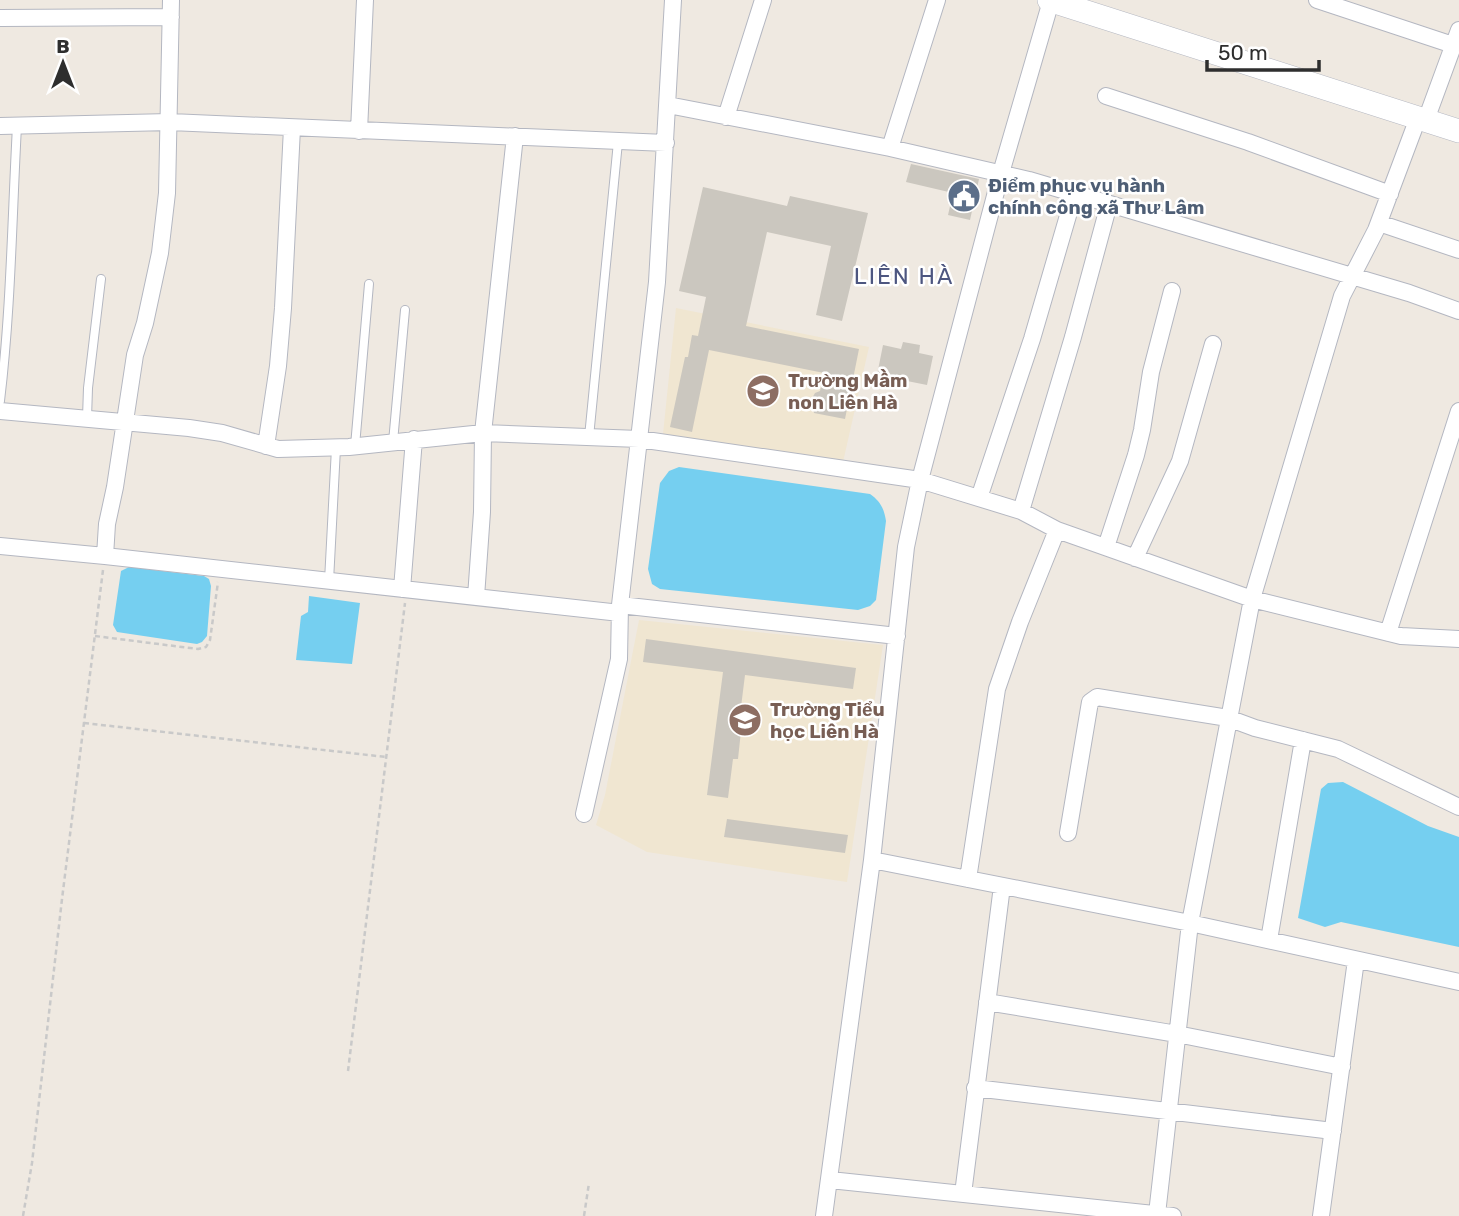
<svg xmlns="http://www.w3.org/2000/svg" width="1459" height="1216" viewBox="0 0 1459 1216" font-family="Rubik,sans-serif">
	<rect width="100%" height="100%" fill="#efe9e1"/>
	<path fill="#f0e6d1" d="M676,308l193,39 -26,115 -180,-28z
		M639,620l244,25 -36,237 -200,-30 -51,-27 9,-30z"/>
	<path fill="#75cff0" d="M679,467l191,27c10,7 14,14 16,27l-10,79 -6,6 -12,4 -198,-21 -8,-5 -4,-15 12,-86 9,-12z
		M129,567l75,9 5,3 2,7 -4,50 -5,6 -5,2 -80,-12 -4,-7 8,-54z
		M309,596l51,7 -8,61 -56,-4 5,-44 7,-4z
		M1343,782l85,44 31,11v110l-118,-25 -16,5 -27,-9 23,-129 7,-6z"/>
	<path fill="#cbc7bf" d="M911,164l68,15 -9,41 -22,-5 5,-22 -47,-11z
		M703,187l84,19 3,-10 78,17 -26,108 -26,-6 15,-69 -64,-14 -21,94 113,23 -14,70 -31,-6 -3,-13 4,-7 5,-2 4,-18 -115,-23 -17,82 -22,-5 15,-70h3l4,-22 6,1 8,-39 -27,-6z
		M903,342l17,3 -1,8 14,3 -6,29 -50,-10 6,-30 18,4z
		M646,639l210,29 -3,21 -108,-14 -7,56h3l-3,28h-5l-5,39 -21,-3 16,-123 -80,-10z
		M727,819l121,16 -3,18 -121,-16z"/>
	<g fill="none" stroke-linecap="round" stroke-linejoin="round">
		<defs>
			<path id="lane" d="M0,401c11,-91 12,-183 17,-275
				M87,418l1,-30 13,-109
				M589,437l29,-295
				M393,442l12,-132
				M355,446l14,-162
				M329,581l7,-133"/>
			<path id="street" d="M1317,0l136,45
				M0,18l171,-1
				M1106,96l142,46 142,52
				M668,105l222,43 139,32 380,113 50,18
				M726,117l37,-117
				M1426,120l33,-90
				M0,126l170,-4 496,21
				M359,131l6,-131
				M890,148l47,-148
				M1379,223l80,27
				M0,411l189,17 33,5 56,16 71,-2 134,-14 156,6 281,41 101,31 36,19 195,69 149,37 58,3
				M266,446l12,-80 5,-58 9,-180
				M979,498l53,-159 42,-144
				M1021,511l52,-174 36,-133
				M0,546l105,10 515,57
				M1106,547l30,-92 6,-25 9,-58 21,-81
				M105,556l2,-32 8,-37 20,-132 10,-32 15,-70 7,-60 4,-193
				M1135,558l45,-97 33,-117
				M402,589l12,-150
				M476,597l6,-85 1,-79 32,-297
				M620,605l277,31
				M1388,633l71,-222
				M584,814l35,-155 1,-54 37,-323 16,-282
				M1068,833l22,-131 7,-5 131,21 27,10 83,21 121,58
				M872,860l318,63 269,59
				M968,879l29,-190 23,-67 37,-92
				M1269,940l34,-200
				M987,1002l190,32 165,33
				M975,1088l358,43
				M830,1180l343,36
				M963,1194l39,-308
				M1157,1214l33,-291 62,-324 90,-303 34,-66 42,-112
				M824,1216l48,-356 34,-313 14,-67 81,-307 50,-172
				M1321,1216l35,-256"/>
			<path id="secondary" d="M1049,0l410,131"/>
		</defs>
		<use href="#lane" stroke="#b4b7c1" stroke-width="10"/>
		<use href="#street" stroke="#b4b7c1" stroke-width="18"/>
		<use href="#secondary" stroke="#b4b7c1" stroke-width="24"/>
		<path stroke="#c9c9c9" stroke-width="2.5" stroke-dasharray="5 3.5" stroke-linecap="butt" d="M95,636l103,13 8,-2 4,-7 8,-58
			M84,723l302,34
			M348,1071l57,-468
			M23,1216l9,-53 30,-264 41,-329
			M584,1216l5,-33"/>
		<use href="#lane" stroke="#fff" stroke-width="8"/>
		<use href="#street" stroke="#fff" stroke-width="16"/>
		<use href="#secondary" stroke="#fff" stroke-width="23"/>
	</g>
	<defs>
		<symbol id="civic-disc" viewBox="-11 -11 22 22"><circle r="9.5" fill="#5c6f8a" stroke="#fff"/><path d="M-.6-6.5H3V-4.5H.6V-3L4-1V1h2V6H-6V1h2V-1L-.6-3ZM-1.2 2.5V6h2.4V2.5Z" fill="#fff"/></symbol>
		<symbol id="school-disc" viewBox="-11 -11 22 22"><circle r="9.5" fill="#8d6e63" stroke="#fff"/><path d="M0-5L7-2L0 1L-7-2ZM-4 1L0 2.5L4 1V4Q0 6-4 4Z" fill="#fff"/></symbol>
	</defs>
	<g fill-rule="evenodd">
		<use href="#civic-disc" x="945" y="177" width="38" height="38"/>
		<use href="#school-disc" x="744" y="372" width="38" height="38"/>
		<use href="#school-disc" x="726" y="701" width="38" height="38"/>
	</g>
	<g text-anchor="middle" stroke-width="5" stroke-linejoin="round" paint-order="stroke">
		<g font-size="19" font-weight="bold" fill="#4e5e75" stroke="#fff" text-anchor="start">
			<text x="988" y="192">Điểm phục vụ hành<tspan x="988" dy="22">chính công xã Thư Lâm</tspan></text>
		</g>
		<g font-size="19" font-weight="bold" fill="#785e54" stroke="#fff" text-anchor="start">
			<text x="788" y="387">Trường Mầm<tspan x="788" dy="22">non Liên Hà</tspan></text>
			<text x="770" y="716">Trường Tiểu<tspan x="770" dy="22">học Liên Hà</tspan></text>
		</g>
		<g font-size="23" letter-spacing="2" fill="#4d5680" stroke="#fff">
			<text x="904" y="284">LIÊN HÀ</text>
		</g>
	</g>
	<g transform="translate(63 63)" stroke="#ffffff" stroke-width="5" paint-order="stroke">
	<path d="M0-5L12 26L0 18L-12 26Z" fill="#2e2e2e"/>
	<text y="-10" font-size="19" font-weight="bold" text-anchor="middle" fill="#2e2e2e">B</text>
	</g>
	<path d="M1207 60v10h112v-10" fill="none" stroke="#2e2e2e" stroke-width="3.5"/>
	<text x="1218" y="60" font-size="21" fill="#2e2e2e" stroke="#ffffff" stroke-width="5" paint-order="stroke">50 m</text>
</svg>
